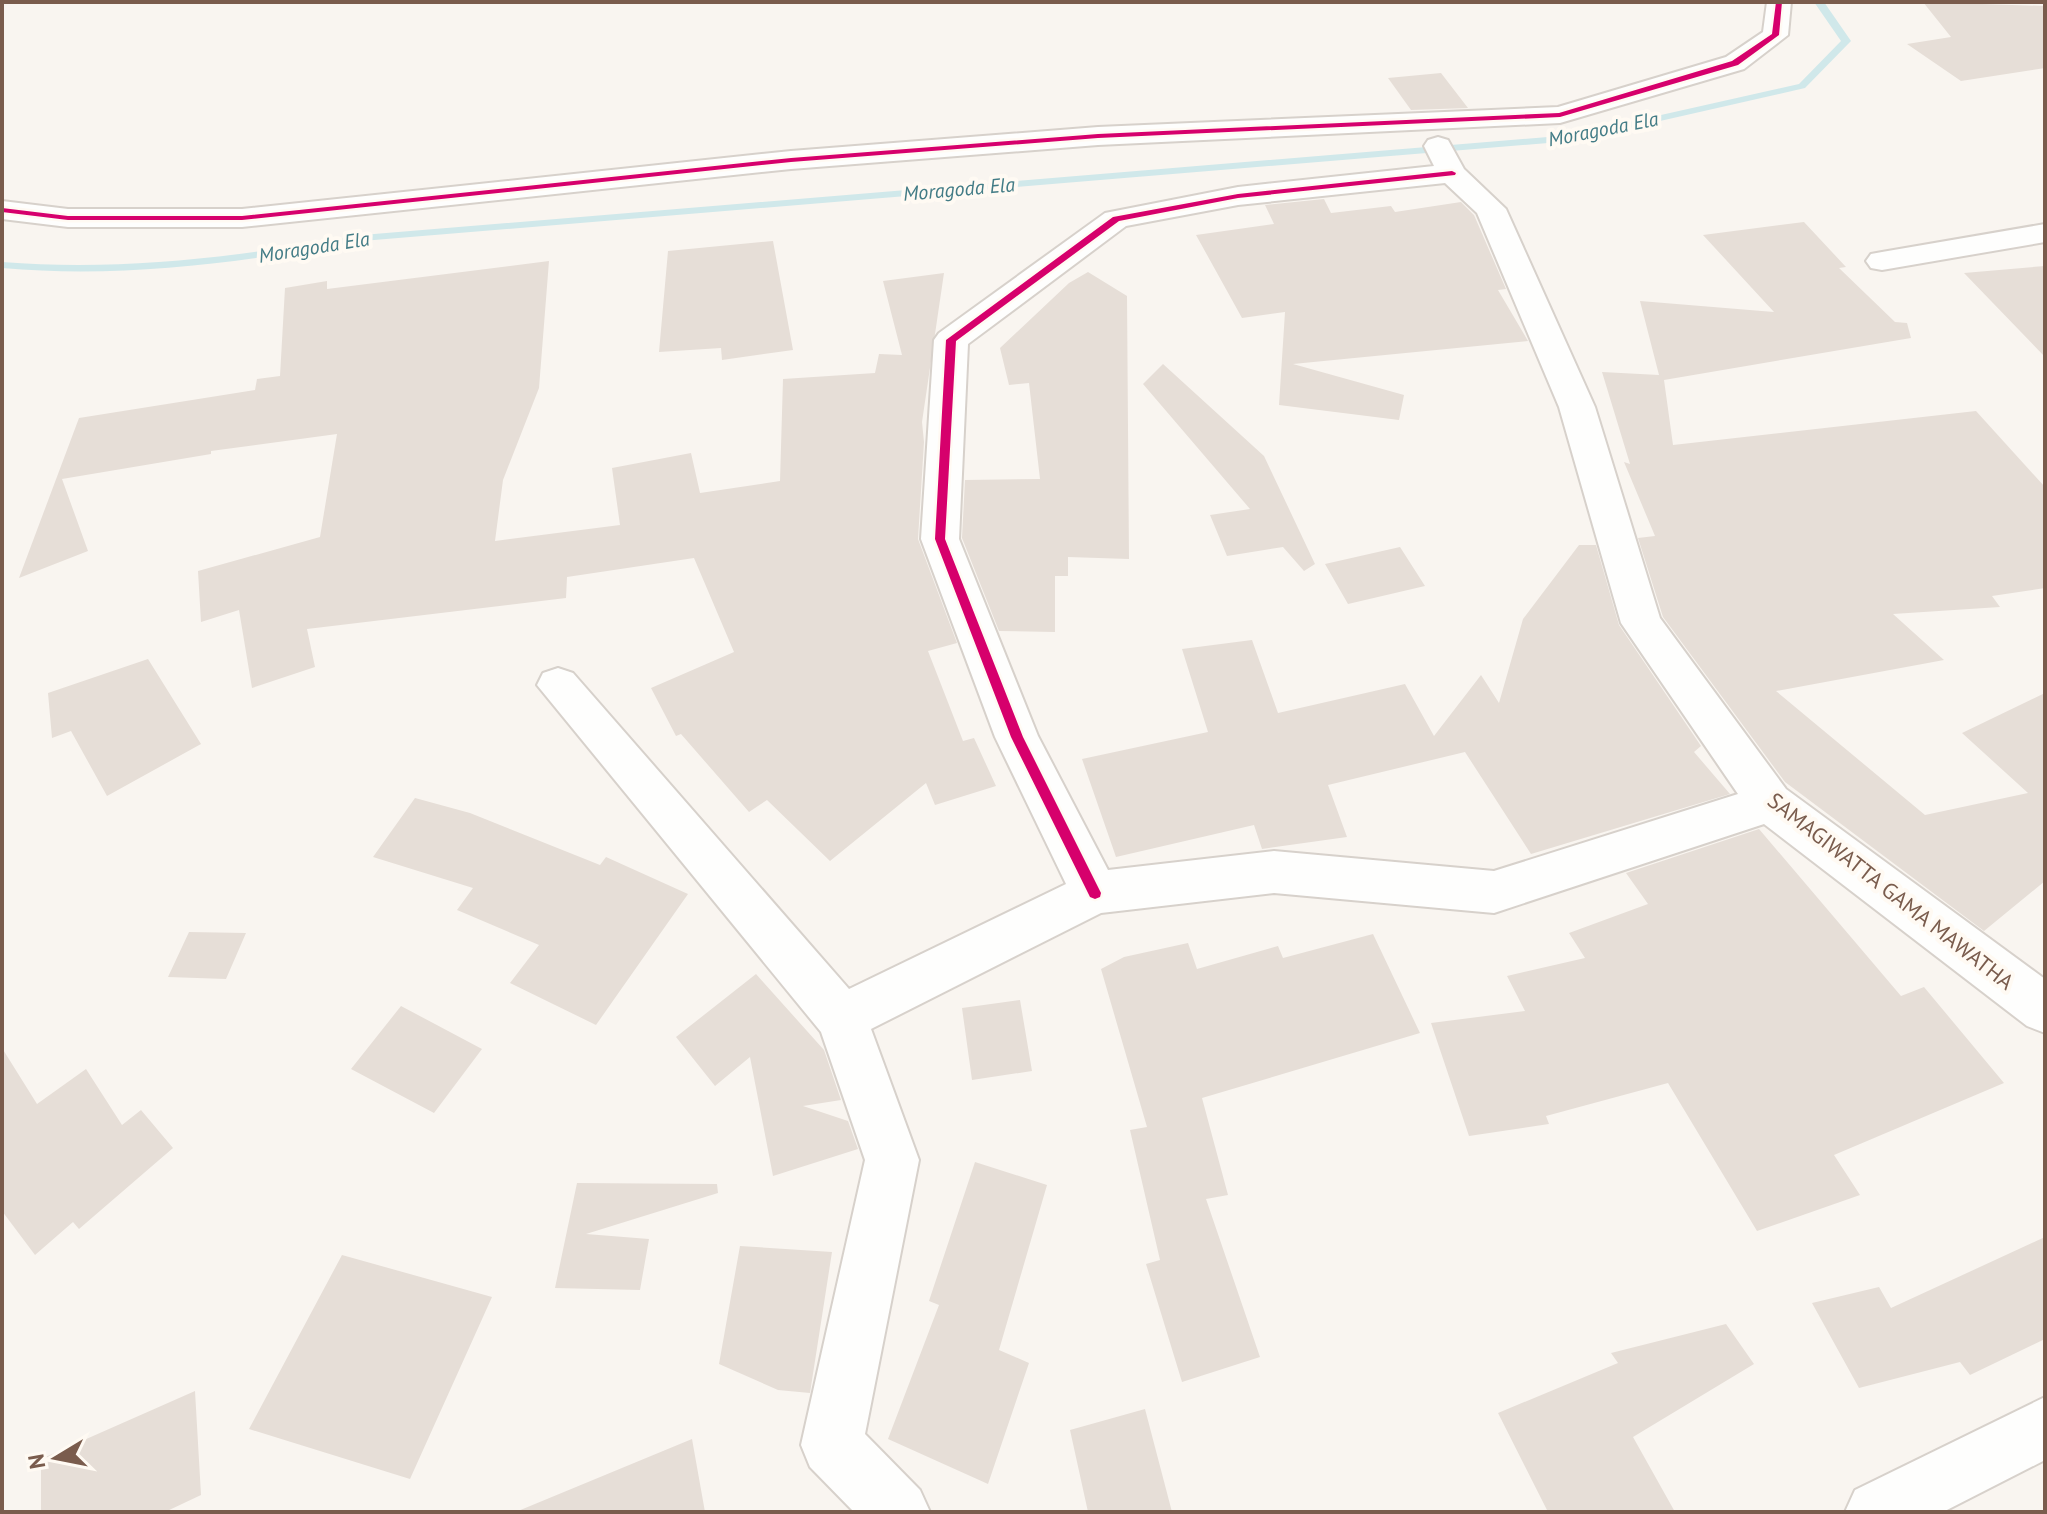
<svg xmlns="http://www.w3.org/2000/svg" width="2047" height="1514" viewBox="0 0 2047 1514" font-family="'PT Sans',sans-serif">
	<rect width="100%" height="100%" fill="#f9f5f0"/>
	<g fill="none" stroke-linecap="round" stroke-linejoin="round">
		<path fill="#d0e8ea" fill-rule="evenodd" d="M1814,2h10l27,39 -46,47 -233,53 -1210,100c-120,21 -238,38 -360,27v-6c122,10 240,-6 360,-27l1210,-100 227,-51 42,-43z"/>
	</g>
	<path fill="#e6ded7" d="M1923,2l122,4v62l-84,13 -54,-37 44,-7z
		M1441,73l27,35 -57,2 -23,-32z
		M1324,199l7,14 60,-7 4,6 66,-10 13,13 32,74 -8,1 30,51 -235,23 111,31 -5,25 -120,-15 6,-93 -43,6 -46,-83 78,-11 -9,-19z
		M1804,222l42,45 -7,1 56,54 12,1 4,15 -247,42 9,65 303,-34 69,76v101l-53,8 8,11 -107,7 51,46 -168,31 149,124 103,-22 -66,-60 83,-40v188l-61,50 -199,-149 -122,-165 -25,-79 17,-2 -31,-74 6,2 -28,-92 57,3 -19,-74 134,11 -71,-77z
		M773,241l20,109 -71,10 -1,-12 -62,4 9,-101z
		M549,261l-10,127 -36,92 -8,61 125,-16 -8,-57 79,-15 9,40 80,-12 3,-102 92,-6 4,-19 23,1 -19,-74 61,-8 -22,149 2,20 -6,97 39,104 -29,8 35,90 11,-3 22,48 -61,19 -9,-22 -96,78 -63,-61 -18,12 -68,-78 -5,2 -25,-48 83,-36 -40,-94 -127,19 -1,21 -259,31 8,38 -63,21 -13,-78 -38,12 -3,-51 122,-34 17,-103 -126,17v3l-149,25 26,72 -69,27 60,-160 176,-28 2,-11 23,-3 5,-88 42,-7v8z
		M2045,266v91l-81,-84z
		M1088,272l39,24 2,263 -61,-2v19h-13v56l-56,-1 -37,-93 3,-58 75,-1 -11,-96 -20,2 -9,-37 69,-65z
		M1163,364l101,92 51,108 -11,7 -21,-24 -56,9 -17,-41 40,-6 -107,-125z
		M1579,545h17l23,80 82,121 -7,6 36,42 -199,60 -66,-102 -137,33 19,52 -85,12 -8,-24 -138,32 -34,-98 126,-27 -26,-83 70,-9 26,73 127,-29 29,52 47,-61 18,28 24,-84z
		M1400,547l25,39 -77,18 -23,-40z
		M148,659l53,85 -94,52 -36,-65 -19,7 -4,-45z
		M415,798l55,15 130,52 6,-8 82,37 -92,131 -86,-42 29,-38 -82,-35 16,-22 -100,-31z
		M1759,829l142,167 23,-9 80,96 -170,72 26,40 -103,36 -89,-148 -122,33 3,8 -80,12 -38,-113 94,-12 -18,-35 78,-18 -16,-25 79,-29 -22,-31z
		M189,932l57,1 -20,46 -58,-2z
		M1373,934l47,99 -218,65 26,97 -22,4 54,158 -78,25 -36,-118 14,-4 -30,-130 17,-3 -46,-158 23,-12 64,-14 9,26 81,-23 5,12z
		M756,974l68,76 17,50 -38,6 45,15 10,28 -85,27 -23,-119 -35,29 -39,-49z
		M1020,1000l12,71 -60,9 -10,-72z
		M401,1006l81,43 -48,64 -83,-44z
		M2,1048l35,56 49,-35 36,56 19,-15 32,38 -94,81 -6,-7 -38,33 -33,-44z
		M975,1162l72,23 -48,165 30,13 -41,121 -100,-45 51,-134 -10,-4z
		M577,1183l140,1 1,9 -132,41 63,5 -9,51 -85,-2z
		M2045,1237v102l-75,36 -10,-13 -101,26 -47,-85 67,-16 12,21z
		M740,1246l92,6 -22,141 -32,-3 -59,-26z
		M342,1255l150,42 -82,182 -161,-50z
		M1726,1324l28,40 -121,73 42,75h-127l-50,-99 120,-50 -7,-10z
		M195,1391l6,104 -36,17h-124v-53z
		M1145,1409l27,103h-84l-18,-82z
		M692,1439l13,73h-187v-1z"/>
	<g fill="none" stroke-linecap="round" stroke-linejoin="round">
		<defs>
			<path id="minor" d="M1767,2h24l-3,33 -44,34 -184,54 -462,22 -307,24 -549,58h-174l-66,-8v-18l66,8h174l549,-58 307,-24 460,-20 168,-50 37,-25z
				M1438,137l10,3 16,29 42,40 89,198 65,211 126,171 259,190v54l-18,-7 -263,-202 -270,89 -220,-20 -173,20 -230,116 48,131 -54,274 55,56 10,22h-76l-44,-45 -9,-22 64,-285 -44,-128 -284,-347 6,-12 15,-5 15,5 276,316 217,-105 -71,-147 -74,-198 13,-199 5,-7 166,-120 133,-26 196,-21 -10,-20 4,-6zM1445,183l32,30 82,194 62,216 117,171 -244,77 -220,-20 -166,19 -70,-134 -79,-197 9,-195 158,-118 112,-21z
				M2045,224v18l-163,28 -11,-2 -5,-7 5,-7 11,-2z
				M2045,1397v63l-102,52h-98l10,-22z"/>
		</defs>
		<use href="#minor" stroke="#d7d1cb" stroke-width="4"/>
		<use href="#minor" fill="#fefefd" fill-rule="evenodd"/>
		<defs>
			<path id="cycleway" d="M1776,2h6l-3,33 -41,30 -178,52 -462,21 -307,24 -549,58h-174l-66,-8v-4l66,8h174l549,-58 307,-24 461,-21 173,-52 40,-27z
				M1452,171l4,2 -1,2 -217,23 -119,23 -163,120 -11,198 78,198 78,156 -1,4 -5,2 -5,-2 -79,-160 -76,-198 11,-199 167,-123 125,-23z"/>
		</defs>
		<use href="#cycleway" stroke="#fffaf3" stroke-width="5"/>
		<use href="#cycleway" fill="#d6006c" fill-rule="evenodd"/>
	</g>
	<g text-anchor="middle" stroke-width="8" stroke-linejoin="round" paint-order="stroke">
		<g font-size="20" font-style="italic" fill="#437c86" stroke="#fffaf3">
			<text transform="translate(1603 129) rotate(-11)" y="7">Moragoda Ela</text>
			<text transform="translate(959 189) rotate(-5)" y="7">Moragoda Ela</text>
			<text transform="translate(314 247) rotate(-9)" y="7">Moragoda Ela</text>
		</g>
		<g font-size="22" fill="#7a5c4d" stroke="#fffaf3">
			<text transform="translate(1891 891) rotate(38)" y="8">SAMAGIWATTA GAMA MAWATHA</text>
		</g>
	</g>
	<rect width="2047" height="1514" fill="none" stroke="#7a5c4d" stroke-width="8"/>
	<g transform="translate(56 1458) rotate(260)" stroke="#fffaf3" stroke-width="6" paint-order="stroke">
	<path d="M0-6L14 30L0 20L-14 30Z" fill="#7a5c4d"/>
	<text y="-12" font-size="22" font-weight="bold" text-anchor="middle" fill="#7a5c4d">N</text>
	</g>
</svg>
